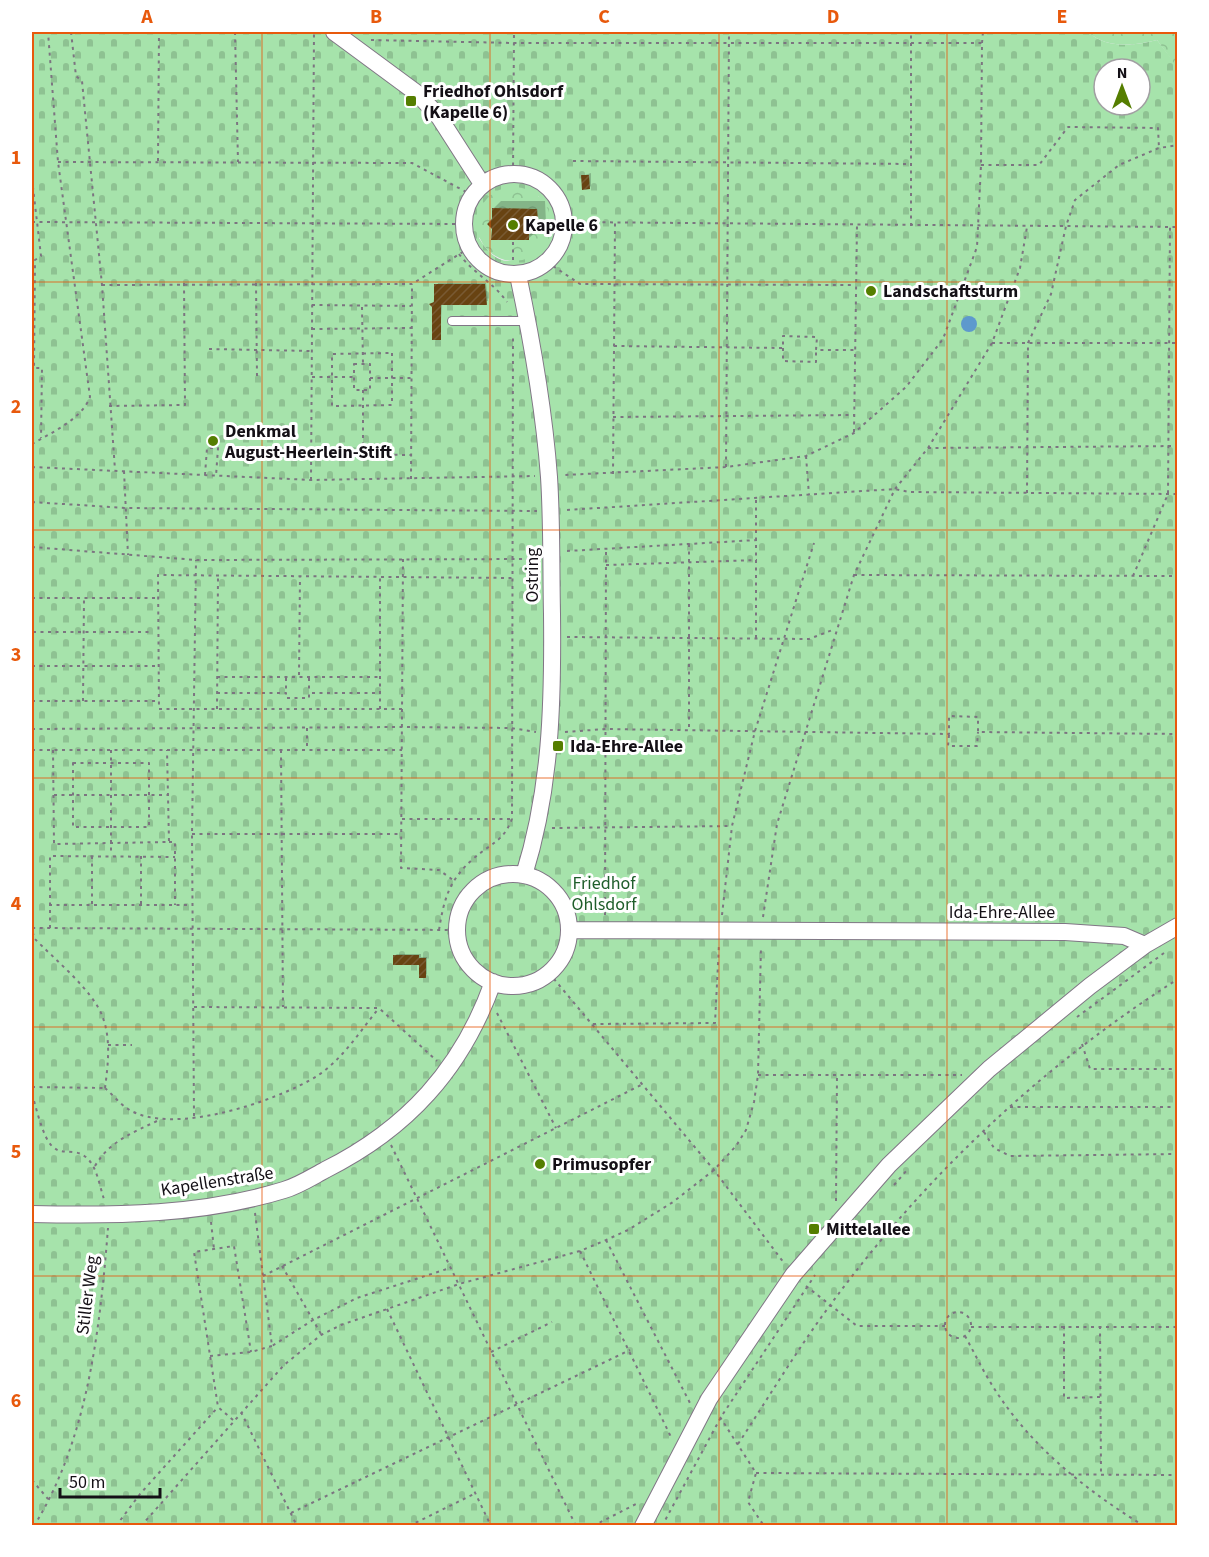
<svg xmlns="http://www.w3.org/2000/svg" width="1209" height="1557" viewBox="0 0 1209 1557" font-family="'Source Sans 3',sans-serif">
	<defs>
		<pattern id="cemetery-stones" width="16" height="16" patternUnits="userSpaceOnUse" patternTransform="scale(1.5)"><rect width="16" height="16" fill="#a6e3ab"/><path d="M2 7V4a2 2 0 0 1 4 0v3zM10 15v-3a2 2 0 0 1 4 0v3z" fill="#8ec292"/></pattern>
		<pattern id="park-crowns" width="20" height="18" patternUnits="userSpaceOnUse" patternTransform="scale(1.5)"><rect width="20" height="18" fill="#a6e3ab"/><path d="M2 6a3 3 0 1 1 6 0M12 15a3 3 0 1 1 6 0" fill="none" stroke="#8ec292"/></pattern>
		<pattern id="building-hatch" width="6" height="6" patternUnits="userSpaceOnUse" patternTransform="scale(1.5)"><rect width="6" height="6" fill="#684312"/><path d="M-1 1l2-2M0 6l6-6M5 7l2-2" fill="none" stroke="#785a33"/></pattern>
	</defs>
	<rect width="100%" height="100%" fill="#f4e8f9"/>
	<path fill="url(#cemetery-stones)" fill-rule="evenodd" d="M32,32h1056c19,17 47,14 69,8l21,27 -1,1458h-1145zM1104,69h36v36h-36zM538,196c19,23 17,48 -12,59 -5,1 -13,6 -18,6 -13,0 -23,-13 -29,-23z"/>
	<path fill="url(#park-crowns)" d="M1088,32h89v35l-20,-27c-22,6 -50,9 -69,-8z
		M477 224a37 37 0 1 1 74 0a37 37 0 1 1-74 0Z"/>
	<path fill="#5e99cd" d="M961 324a8 8 0 1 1 16 0a8 8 0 1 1-16 0Z"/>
	<path fill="#0003" d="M591,173v13l-2,2 -7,-12z
		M501,201h44l1,22 -18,16 -35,-11 -4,-2v-4l4,-5v-8z
		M438,283h48l2,18 -46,2 -2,35 -7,-35z
		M397,954h24v3h6v17l-2,2 -5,-12 -26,-8z"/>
	<path fill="url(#building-hatch)" d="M581,175h8l1,14 -8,1z
		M492,208l45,1 2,23h-10v8h-38l1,-11 -5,-5 5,-5z
		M434,284h51l2,21h-46v35h-9v-33l-3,-3 5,-2z
		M393,955h26v3h7v20h-7v-13h-26z"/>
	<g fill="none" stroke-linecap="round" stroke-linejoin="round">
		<defs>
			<path id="service" d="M452,321h76"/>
			<path id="minor" d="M334,32l84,62 21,23 43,67
				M464 224a50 50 0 1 1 100 0a50 50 0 1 1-100 0Z
				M518,275c14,66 26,134 31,202 3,46 2,91 3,137 1,89 -1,175 -28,261
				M457 930a56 56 0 1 1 112 0a56 56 0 1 1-112 0Z
				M569,930l496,2 59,4 21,9
				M32,1214c83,2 171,1 252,-24 14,-4 28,-13 41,-20 82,-41 137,-101 168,-188
				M643,1526l66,-127 84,-124 96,-110 100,-96 101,-83 55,-41 33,-19"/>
		</defs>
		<use href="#service" stroke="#807685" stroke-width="10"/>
		<use href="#minor" stroke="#807685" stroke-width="18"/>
		<path stroke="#7c7480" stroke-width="2" stroke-dasharray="3 4.5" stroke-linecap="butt" d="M71,32l5,44 6,5 20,204 13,185
			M235,32l3,130
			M371,40l143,3h468l-1,122 -4,82 -34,92 -37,48 -52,46 -48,23 -80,11 -161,8
			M982,43l1,-11
			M158,161l1,-129
			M573,161l338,3
			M58,162l354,1 58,31
			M981,165h58l29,-38 90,1 1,20
			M513,173l1,-141
			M32,179l9,77 -6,4 -1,108h8l-1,70
			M32,222l431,2
			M565,222l613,5
			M911,226v-194
			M513,242v21
			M459,254c14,19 35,29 48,48
			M547,262l33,22 275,1
			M256,283l1,94
			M102,285l310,-1 57,-36
			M312,305l99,1
			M362,307l1,57
			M312,329l99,-1
			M992,343h186
			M614,346l169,2v-12l34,1 -1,13h39
			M783,348v13l33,1v-12
			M209,349l102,2
			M392,353v52l-60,1v-52z
			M354,364h16v26h-16z
			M312,377h42
			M370,378h42
			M363,390v64
			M109,406l76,-1 -1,-122
			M613,417l241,-2
			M854,432l3,-207
			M32,444c19,-11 50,-25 58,-47l-32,-235 -10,-130
			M928,448l250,-2
			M312,454l99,1
			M806,456l3,39
			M32,467l279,13 224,-4
			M726,467l3,-435
			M124,471l4,84
			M613,474l2,-251
			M205,475l2,-27h11l-2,28
			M411,479l1,-195
			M311,480l3,-448
			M1027,493l1,-150 23,-49 15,-68 9,-26 44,-35 40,-17 19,-3
			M32,502l94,6 411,3
			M567,510l328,-21 14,3 269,2
			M689,544v186
			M32,547l164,13 342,-1
			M567,551l190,-11
			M403,559l-2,309 38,2 14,10
			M606,565l151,-5
			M854,575l324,1
			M1133,576l35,-82 2,-267
			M32,598h126
			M33,632h116
			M567,637l242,2 26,-10
			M756,638v-139
			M32,666h126
			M299,675l1,-99
			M217,677h163
			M286,678v15
			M309,678v15
			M217,693h69v5h23v-5h71
			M32,701h126
			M83,701l1,-102
			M217,709l1,-133
			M380,709v-132
			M402,709h-243l-1,-134 355,3
			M307,728v22
			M32,729l370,-2 109,1 25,4
			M565,732l41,-3 343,5v-18l29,1v15l200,2
			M949,735l-1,11h29l1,-14
			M32,750h370
			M53,750l1,94 115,-2 -2,-92
			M111,750v105
			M281,750l2,257
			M73,763h76v64h-76z
			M54,795h114
			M402,819h110
			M552,828l180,-2
			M192,834h209
			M169,842h6v63
			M92,856v48
			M141,856v48
			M32,869v58
			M49,905h143
			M605,915l1,-364
			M722,915l10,-89 23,-95 59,-188
			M763,917l14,-93 77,-249 41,-86 33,-41 64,-105 28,-75 7,-41
			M50,928v-72l125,1
			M439,930c5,-31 10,-50 34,-71 18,-16 30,-17 39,-40l1,-485
			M549,973l165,197 70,93
			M194,1007l185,1 58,53
			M497,1013l59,115
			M1077,1017l87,-64
			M593,1024l122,-1 4,-79
			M1082,1044l8,25h88
			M108,1045h24
			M758,1075h204
			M32,1087l72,1
			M105,1088c3,-23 6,-48 -2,-70 -9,-27 -49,-59 -69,-80l-2,-10 426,2
			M105,1088c7,6 15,16 23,21 44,28 149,-8 189,-33 25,-16 44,-46 62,-68
			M32,1094c4,13 11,44 20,52 7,7 12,5 21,6 23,2 25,30 31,47
			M1010,1107h168
			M194,1116l-2,-282 4,-274
			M984,1132l10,16 16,8 168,-2
			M391,1145l185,381
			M95,1166c15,-26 40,-34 66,-47
			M894,1185l14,-16
			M836,1201l1,-126
			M255,1213l17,133 41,-26 44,-22 93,-30
			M211,1222l3,27
			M606,1240l84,163
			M580,1251l92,188
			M282,1266l39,68
			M263,1276l380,-192
			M806,1286l51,40h88
			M387,1309l104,217
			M945 1325a13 13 0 1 1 26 0a13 13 0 1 1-26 0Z
			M1064,1326v72l36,-1
			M1100,1326l1,147
			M971,1327h207
			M965,1336c9,16 17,33 27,49 37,60 92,104 152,141
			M491,1352l61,-30
			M210,1356l41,-4 21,-6
			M241,1412l56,114
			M720,1417l36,56 -8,29 16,24
			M233,1420l-15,-13 -24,-155 40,-6 17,106
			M738,1444c31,-47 60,-96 93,-140 94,-128 213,-240 347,-325
			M756,1473l422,2
			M32,1480l16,19
			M291,1513l339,-163
			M34,1526c54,-87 66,-198 74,-298
			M116,1526l24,-32 78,-87
			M141,1526l143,-161 37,-30 20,-10 118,-41 121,-33 26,-11 22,-10 45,-28 41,-32 22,-24 10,-16 8,-28 4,-27 3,-129
			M409,1526l67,-33
			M593,1526l43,-22
			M662,1526l59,-109 94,-142"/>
		<use href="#service" stroke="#fff" stroke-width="8"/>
		<use href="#minor" stroke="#fff" stroke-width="16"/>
	</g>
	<path fill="none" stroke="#e8590c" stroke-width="1.5" stroke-opacity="0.55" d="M262,32v1494M490,32v1494M719,32v1494M947,32v1494M32,282h1146M32,530h1146M32,778h1146M32,1027h1146M32,1276h1146"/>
	<g fill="#557e00" stroke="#fff" stroke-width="2">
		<rect x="405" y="95" width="12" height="12" rx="3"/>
		<circle cx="513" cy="225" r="6"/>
		<circle cx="871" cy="291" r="6"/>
		<circle cx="213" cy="441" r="6"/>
		<rect x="552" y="740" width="12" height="12" rx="3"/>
		<circle cx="540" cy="1164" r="6"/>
		<rect x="808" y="1223" width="12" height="12" rx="3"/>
	</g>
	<g text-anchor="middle" stroke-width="6" stroke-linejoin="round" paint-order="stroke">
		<g font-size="18" font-weight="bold" fill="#141016" stroke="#fff" text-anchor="start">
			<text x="423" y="97">Friedhof Ohlsdorf<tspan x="423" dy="21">(Kapelle 6)</tspan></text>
			<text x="525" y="231">Kapelle 6</text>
			<text x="883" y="297">Landschaftsturm</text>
			<text x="225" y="437">Denkmal<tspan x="225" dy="21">August-Heerlein-Stift</tspan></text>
			<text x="570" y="752">Ida-Ehre-Allee</text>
			<text x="552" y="1170">Primusopfer</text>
			<text x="826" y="1235">Mittelallee</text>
		</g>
		<g font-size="18" fill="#141016" stroke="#fff">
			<text transform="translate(532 575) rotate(-90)" y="6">Ostring</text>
			<text x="1002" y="918">Ida-Ehre-Allee</text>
			<text transform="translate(217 1181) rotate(-9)" y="6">Kapellenstraße</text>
			<text transform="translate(87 1295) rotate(-83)" y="6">Stiller Weg</text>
		</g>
		<g font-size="18" fill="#1f5e2b" stroke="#fff">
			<text x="604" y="889">Friedhof<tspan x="604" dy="21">Ohlsdorf</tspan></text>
		</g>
	</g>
	<rect width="1209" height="1557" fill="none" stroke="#ffffff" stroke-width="66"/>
	<g transform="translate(1122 87)"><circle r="28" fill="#ffffff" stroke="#a19fa2" stroke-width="1.5"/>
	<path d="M0-4.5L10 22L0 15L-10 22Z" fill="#557e00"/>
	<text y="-9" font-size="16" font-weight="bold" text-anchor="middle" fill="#141016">N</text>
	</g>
	<path d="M60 1488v9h100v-9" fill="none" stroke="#141016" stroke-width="3"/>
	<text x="69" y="1488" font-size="18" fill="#141016" stroke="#ffffff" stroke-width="4.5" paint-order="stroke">50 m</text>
	<rect x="33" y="33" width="1143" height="1491" fill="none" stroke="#e8590c" stroke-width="2"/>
	<g font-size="20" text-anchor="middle" font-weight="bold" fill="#e8590c">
		<text x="147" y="23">A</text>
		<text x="376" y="23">B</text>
		<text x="604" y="23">C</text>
		<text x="833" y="23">D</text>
		<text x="1062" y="23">E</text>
		<text x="16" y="164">1</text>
		<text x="16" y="413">2</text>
		<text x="16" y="661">3</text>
		<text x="16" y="910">4</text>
		<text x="16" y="1158">5</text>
		<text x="16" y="1407">6</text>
	</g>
</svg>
